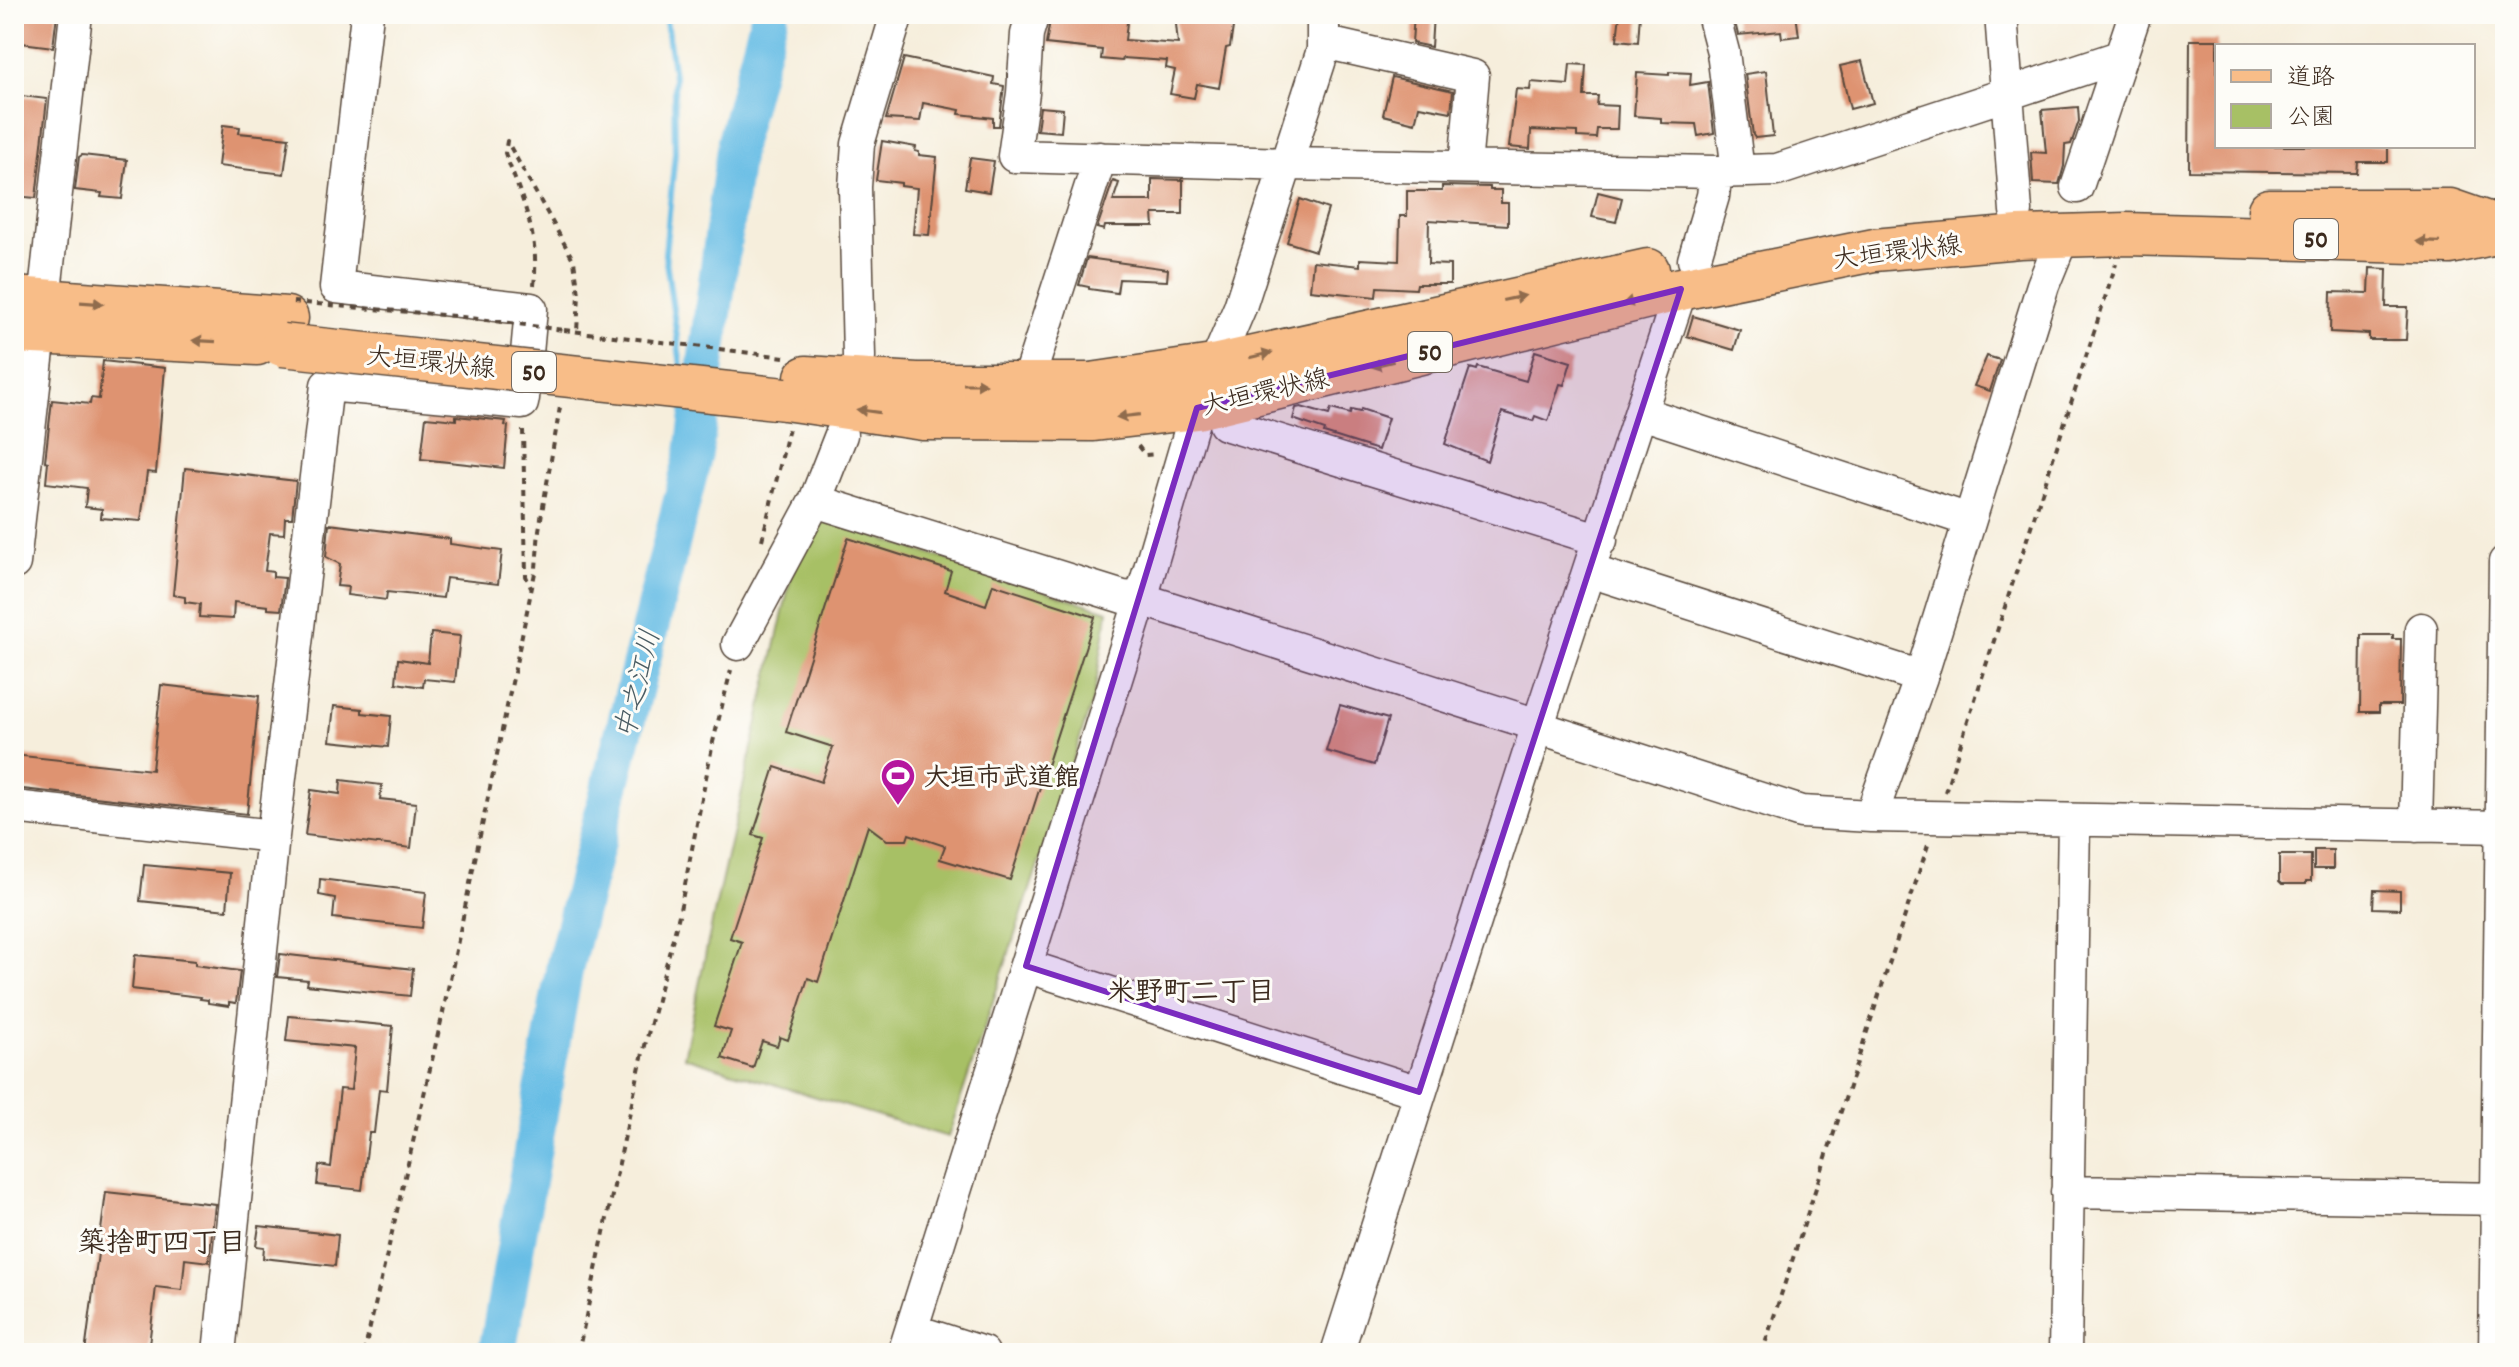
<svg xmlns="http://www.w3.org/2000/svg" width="2519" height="1367" viewBox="0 0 2519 1367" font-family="Dekko,'Klee One',sans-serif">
	<rect width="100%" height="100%" fill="#fdfcf7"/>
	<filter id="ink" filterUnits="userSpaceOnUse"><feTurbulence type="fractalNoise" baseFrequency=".0125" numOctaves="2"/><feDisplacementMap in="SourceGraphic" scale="16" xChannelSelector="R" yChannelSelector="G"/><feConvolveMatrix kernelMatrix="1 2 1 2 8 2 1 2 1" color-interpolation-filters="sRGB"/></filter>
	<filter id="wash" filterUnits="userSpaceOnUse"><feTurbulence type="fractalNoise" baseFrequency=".006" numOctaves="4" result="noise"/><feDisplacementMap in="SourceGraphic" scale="32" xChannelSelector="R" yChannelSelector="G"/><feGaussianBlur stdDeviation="1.8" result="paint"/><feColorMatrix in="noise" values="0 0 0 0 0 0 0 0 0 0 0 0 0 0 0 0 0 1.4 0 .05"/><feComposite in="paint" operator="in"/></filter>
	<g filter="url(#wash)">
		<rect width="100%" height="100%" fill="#f6eedc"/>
		<path fill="#a7c065" stroke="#717542" stroke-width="2" d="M813,517l295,94 -14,85 -146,441 -264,-80 29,-139 81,-354z"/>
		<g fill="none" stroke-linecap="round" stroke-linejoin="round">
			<path stroke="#68bde5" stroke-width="6" d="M665,14l9,62 1,77 -10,101 17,118
				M686,403l8,50"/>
			<path stroke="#68bde5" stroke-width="38" d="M497,1353l68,-388 129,-512 42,-311 34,-128"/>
		</g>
		<g id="blocks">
			<path fill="#de9371" d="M14,14h43l-4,33 -39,-5z
				M1051,14h77l-3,26 53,4 -3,-30h60l-5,33 -4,1 -7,40 -22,-4 -3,14 -24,-4 5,-24 -9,-2 1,-7 -44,-3 -1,3 -21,-2 1,-9 -56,-6z
				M1414,14h19l-2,33 -19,-4z
				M1620,14h20l-2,28 -21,-2z
				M1733,14h63l3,22 -17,2 -1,-7 -43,4z
				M2190,40h27v106h171v16h-30l-1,11 -168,-2z
				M904,58l90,19 -1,7 11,2 -5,40h-6v-8l-34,-4 1,-4 -37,-7 -3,18 -34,-2z
				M1862,61l11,42 -23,6 -10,-43z
				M1570,64l16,1 -2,31h14l-1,9 21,1 -1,23h-20l-1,9 -19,-1v-5l-46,-2 -1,19 -21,-2 7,-58 14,1 1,-8 37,3z
				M1766,71l7,65 -18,2 -2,-3 -8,-61z
				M1669,72l22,1 -1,12 18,-3 6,51 -16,3 -2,-12 -35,-1v-5l-27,-2 3,-43 32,2z
				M1392,77l61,14 -2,21 -32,-6 -4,17 -32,-8z
				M14,95l33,4 -11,99 -22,-2z
				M1040,107l23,2 -2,23 -24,-2z
				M2078,107l1,14 -8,23 -6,1 -1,21 -5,18 -26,-1 -2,-31 15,1 -4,-43z
				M223,125l17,2 -1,6 50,5 -5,36 -66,-8z
				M882,141l34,6 -1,4 4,1v3l18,2 -8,78 -16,-1 4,-46 -16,-2v-3l-25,-3z
				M82,155l45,5 -5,39 -21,-2 1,-4 -27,-3 4,-33z
				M970,158l24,3 -5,31 -24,-4z
				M1152,179l31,1v34h-30l1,12h-49l-1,4 -7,-2 16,-47 6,2 -6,18h39z
				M1442,186l48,1v3h11v13h7v22l-79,-5 -1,44 22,1v19h-33l-1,5 -39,-2 -1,10 -66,-7 3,-29 47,5v-7l39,2 1,-45h7v-25h35z
				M1598,192l24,6 -6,24 -24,-5z
				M1300,199l28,10 -13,42 -28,-9z
				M1087,258l81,11 -1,12 -48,-2 -2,14 -28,-4v-2l-10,-2z
				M2370,268l17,1 -1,38h22l-2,33h-37v-6l-39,-2 1,-40 38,1z
				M1693,316l47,14 -6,20 -47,-14z
				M1535,351l36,11 -7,23 -4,-1 -12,37 -13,-5 -2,5 -31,-9 -15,49 -42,-17 25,-76 7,2 1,-3 48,14z
				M1987,356l13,4 -10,31 -16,-5z
				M103,361l62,7 -9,105 -9,-1 -6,49 -40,-3 1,-9 -17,-2 2,-19 -41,-5 2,-21 -3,-1 7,-61 38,4 1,-6 8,1z
				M1301,407l28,8 2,-6 19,5 1,-4 9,2 1,-3 27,9 -10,32 -54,-17 1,-3 -32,-11 3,-11z
				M456,416l50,5 -1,4 3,1 -4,42 -83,-9 5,-42 30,3z
				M185,468l111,13 -4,37h-7l-1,16 -14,-1 -5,38 8,1v5l12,1 -4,32 -13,-1v-3l-34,-4 -1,17 -34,-2 1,-13 -15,-2v-5l-12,-2z
				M329,524l121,15v5l52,7 -4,33 -52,-6 -3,20 -56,-6 -1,8 -39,-5 1,-8 -11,-1 3,-22 -14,-7z
				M848,538l103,33 -6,20 41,14 7,-21 102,33 -85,263 -70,-21 5,-13 -36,-12 -2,6h-20l-19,-14 -50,156 -10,-4 -20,62 -8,-3 -3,9 -15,-5 -9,27 -31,-10 9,-27 -17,-5 28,-84 -12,-4 33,-100 -10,-3 22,-68 46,15 12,-35 -47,-15z
				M431,633l29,3 -5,46 -31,-3 -1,8 -27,-4 2,-24 30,4z
				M2361,635h32v4h8l-1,66h-21v7h-19z
				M161,685l98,11 -12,118 -233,-26v-33l138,15z
				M1340,705l48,14 -14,46 -48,-14z
				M334,706l28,3v4l29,3 -3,31 -58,-6z
				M341,780l41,5 -2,14 36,4 -5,45 -106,-13 6,-45 29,4z
				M2314,850h19v19h-19z
				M2279,855h32v26h-5v3h-24l-3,-3z
				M144,865l86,8 -3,37 -87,-9z
				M320,879l106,13 -4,36 -89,-10 2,-20 -16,-3z
				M2374,890l26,1v18l-27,-1z
				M280,954l133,15 -3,27 -103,-11 1,-5 -31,-3z
				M135,955l60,6v4l45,6 -4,32 -7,-1v4l-21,-3v-3l-8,-1 1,-2 -69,-8z
				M289,1016l104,10 -6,64 -8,-1 -5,44h-5l-7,57 -45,-5 2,-20 12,2 9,-78 11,1 4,-42 -69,-7z
				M106,1192l109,12 -6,58 -24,-3 -3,31 -26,-3 -8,66h-63z
				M259,1226l79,9 -3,31 -72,-8 1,-11 -8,-1z"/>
		</g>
	</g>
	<g filter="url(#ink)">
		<use href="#blocks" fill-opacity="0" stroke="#57473a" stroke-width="2"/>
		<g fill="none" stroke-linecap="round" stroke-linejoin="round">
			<defs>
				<path id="minor" d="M1033,14l-6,20 -4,59 -9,63 273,8 429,8 61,-2 345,-114
					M1713,14l10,38 15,119
					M2001,14l15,197
					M1323,42l150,34 -8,91
					M2077,187l58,-173
					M1694,260l19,-64 3,-24
					M44,300l32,-286
					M859,357l-4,-170 3,-43 39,-130
					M1032,368l68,-210
					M1642,413l327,107
					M1225,424l376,116
					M841,435l-26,66 308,96 18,2 397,126 15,7 248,80 70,4 634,11
					M14,563l26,-230
					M1590,571l331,106 122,-392 20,-49
					M738,644l77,-143
					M14,807l259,29
					M1871,816l50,-139
					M2416,826l5,-197
					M1026,966l393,126
					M2067,1192l438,7
					M912,1330l71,23
					M219,1353l54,-517 54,-451 195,18 1,-5 8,-89 -195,-22 31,-273
					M904,1353l237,-754 56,-191 43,-101 83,-257v-36
					M1337,1353l201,-628 143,-436
					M2065,1353l9,-533
					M2495,1353l10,-791"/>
				<path id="major" d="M2269,210h181l55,19
					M14,298l273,20
					M14,332l243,12
					M806,377l111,7h174l122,-18 435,-96
					M785,399l138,20 171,1 103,-12 484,-119 193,-39 145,-13 107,-3 324,9 55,-12"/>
			</defs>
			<use href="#minor" stroke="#57473a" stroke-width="35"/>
			<use href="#major" stroke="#57473a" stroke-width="45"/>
			<path stroke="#57473a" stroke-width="4" stroke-dasharray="6 6" stroke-linecap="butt" d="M534,285c6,-50 -12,-86 -29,-132l2,-12 67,120 5,33 -2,38
				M564,330l220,27
				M523,430l3,146 5,12
				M1138,446l7,9 12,-1
				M762,540l27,-112
				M1945,792l171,-528
				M364,1353l78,-336 94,-449 3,-38 21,-123
				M578,1353l63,-292 38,-146 34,-173 18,-72
				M1762,1353l167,-511"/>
			<use href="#minor" stroke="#fff" stroke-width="32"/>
			<use href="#major" stroke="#f8bd88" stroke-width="42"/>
			<defs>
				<path id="major-bridge" d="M282,345l503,54"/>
			</defs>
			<use href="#major-bridge" stroke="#57473a" stroke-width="45" stroke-linecap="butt"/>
			<path stroke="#57473a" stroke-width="4" stroke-dasharray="6 6" stroke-linecap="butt" d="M293,302l162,14 109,14"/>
			<use href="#major-bridge" stroke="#f8bd88" stroke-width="42"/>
		</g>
		<defs><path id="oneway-solid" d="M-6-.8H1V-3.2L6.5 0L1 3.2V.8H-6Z" transform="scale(2)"/></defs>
		<g fill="#906c4e">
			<use href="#oneway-solid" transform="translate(2428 242) rotate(-178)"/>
			<use href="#oneway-solid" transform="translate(1514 298) rotate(-12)"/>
			<use href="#oneway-solid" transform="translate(1634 301) rotate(166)"/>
			<use href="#oneway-solid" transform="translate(92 303) rotate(4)"/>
			<use href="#oneway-solid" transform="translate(204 341) rotate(-177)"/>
			<use href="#oneway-solid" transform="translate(1261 355) rotate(-13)"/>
			<use href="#oneway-solid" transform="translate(1382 364) rotate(167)"/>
			<use href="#oneway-solid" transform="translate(975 384)"/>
			<use href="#oneway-solid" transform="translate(868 411) rotate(-172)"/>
			<use href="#oneway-solid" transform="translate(1128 416) rotate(173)"/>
		</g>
	</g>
	<path fill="#7b2cbf" fill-opacity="0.2" stroke="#7b2cbf" stroke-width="6" stroke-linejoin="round" d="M1681,289l-262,803 -393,-126 171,-558z"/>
	<defs>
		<symbol id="stadium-pin" viewBox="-11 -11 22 30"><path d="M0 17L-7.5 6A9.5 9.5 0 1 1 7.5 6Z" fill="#b5179e" stroke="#fdfcf7"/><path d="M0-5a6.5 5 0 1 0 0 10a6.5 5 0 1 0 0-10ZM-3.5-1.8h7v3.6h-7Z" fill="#fff"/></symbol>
	</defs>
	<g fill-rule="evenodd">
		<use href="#stadium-pin" x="878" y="756" width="40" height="54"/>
	</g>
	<g text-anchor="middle" stroke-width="6" stroke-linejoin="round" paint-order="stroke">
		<g fill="#fdfcf7" stroke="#75695f" stroke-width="2">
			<rect x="2294" y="219" width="44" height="40" rx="6"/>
			<rect x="1408" y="332" width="44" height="40" rx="6"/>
			<rect x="512" y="352" width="44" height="40" rx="6"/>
		</g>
		<g font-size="24" font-weight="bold" fill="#3b2a1e">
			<text x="2316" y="247">50</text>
			<text x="1430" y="360">50</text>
			<text x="534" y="380">50</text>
		</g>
		<g font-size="26" fill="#3b2a1e" stroke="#fdfcf7">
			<text transform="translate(1897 251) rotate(-7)" y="9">大垣環状線</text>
			<text transform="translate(431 361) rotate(6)" y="9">大垣環状線</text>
			<text transform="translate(1265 391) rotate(-13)" y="9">大垣環状線</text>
		</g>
		<g font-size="26" font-weight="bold" fill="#3b2a1e" stroke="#fdfcf7" text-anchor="start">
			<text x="924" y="785">大垣市武道館</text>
		</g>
		<g font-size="28" font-style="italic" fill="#4b5d64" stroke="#fdfcf7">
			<text transform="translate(636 684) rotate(-76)" y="10">中之江川</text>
		</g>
		<g font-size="28" font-weight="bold" fill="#3b2a1e" stroke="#fdfcf7">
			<text x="1191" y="1000">米野町二丁目</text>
			<text x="162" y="1251">築捨町四丁目</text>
		</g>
	</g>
	<rect width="2519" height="1367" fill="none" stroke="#fdfcf7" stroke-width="48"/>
	<rect x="2215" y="44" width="260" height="104" fill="#fdfcf7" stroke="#afa8a0" stroke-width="2"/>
	<rect x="2231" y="70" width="40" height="12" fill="#f8bd88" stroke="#afa8a0" stroke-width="2"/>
	<text x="2287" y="84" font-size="24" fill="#3b2a1e">道路</text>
	<rect x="2231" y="104" width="40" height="24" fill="#a7c065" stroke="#afa8a0" stroke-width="2"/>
	<text x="2287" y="124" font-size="24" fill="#3b2a1e">公園</text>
</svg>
